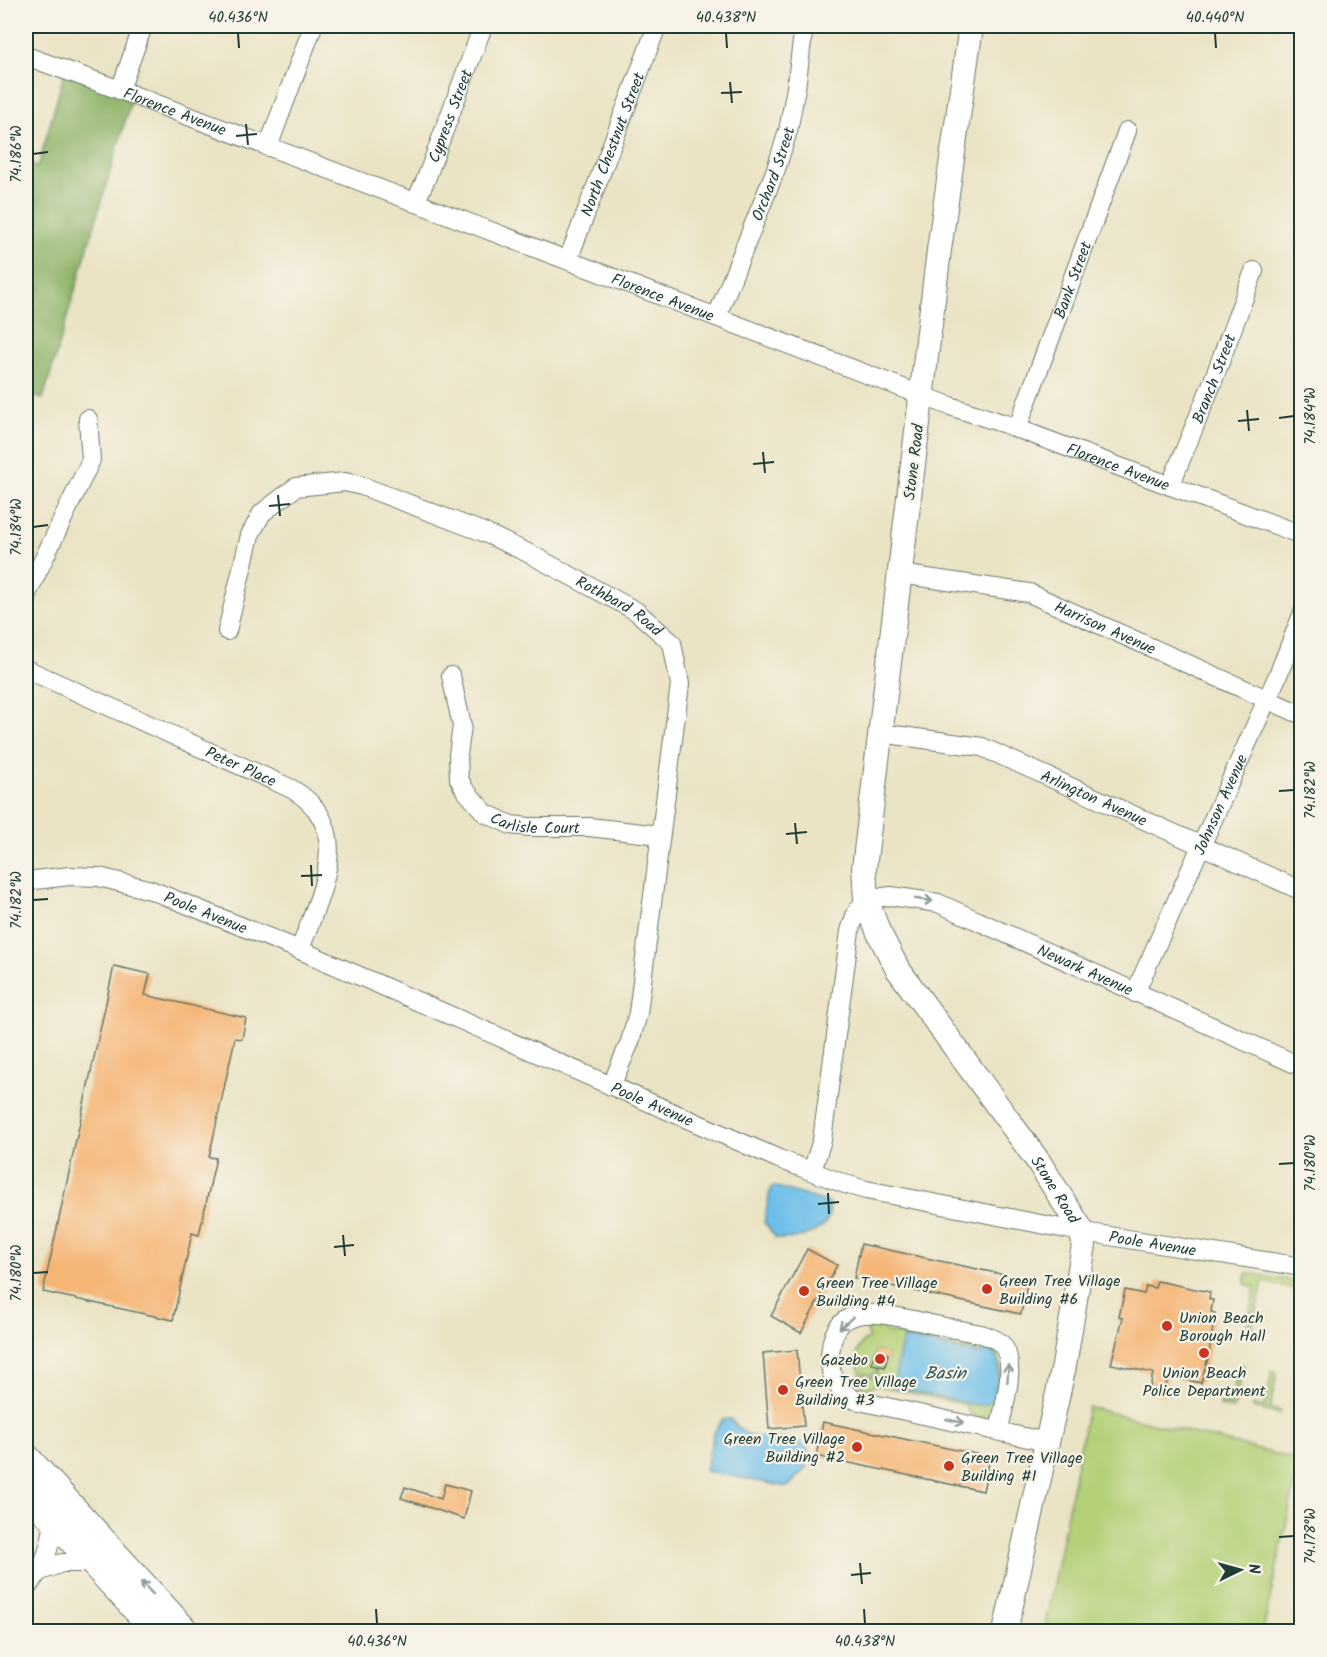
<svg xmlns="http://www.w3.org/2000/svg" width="1327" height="1657" viewBox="0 0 1327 1657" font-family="Kalam,sans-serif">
	<rect width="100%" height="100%" fill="#f7f3e8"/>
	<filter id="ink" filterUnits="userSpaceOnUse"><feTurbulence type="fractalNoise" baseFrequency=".0167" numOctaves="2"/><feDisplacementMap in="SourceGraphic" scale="12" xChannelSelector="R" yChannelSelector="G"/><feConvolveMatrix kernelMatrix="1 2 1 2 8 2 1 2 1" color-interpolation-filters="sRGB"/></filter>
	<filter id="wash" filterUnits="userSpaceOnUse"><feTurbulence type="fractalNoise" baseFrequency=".008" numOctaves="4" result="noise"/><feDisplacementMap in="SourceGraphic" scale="24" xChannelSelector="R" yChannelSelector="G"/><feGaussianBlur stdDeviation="1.35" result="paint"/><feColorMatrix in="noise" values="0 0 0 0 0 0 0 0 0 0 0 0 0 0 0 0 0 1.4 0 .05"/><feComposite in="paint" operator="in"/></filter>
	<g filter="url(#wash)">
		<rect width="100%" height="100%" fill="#eae3c4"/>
		<path fill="#b3d077" stroke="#698656" stroke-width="1.5" d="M1246,1273l55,9v8l-38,-8 -11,46 -5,-1 8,-40 -10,-3z
			M864,1325l19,3 3,4 93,20 1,-4c6,-4 8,-4 13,1 16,16 4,42 0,62l-3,4c-10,3 -18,3 -24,-7v-3l-91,-20 -7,4 -16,-7 7,-7 10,3 7,-3 4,-10 5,1 3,-12 -13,-3 -3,13 6,1 -2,7 -6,3 -9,-2c-8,-13 -6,-27 8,-35z
			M1239,1364l5,1 -9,41 -3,3 -12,-3v-3l10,2z
			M1272,1371l5,2 -7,35 11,3 -1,3 -27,-6 -1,-2 2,-1 11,2z
			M1088,1407l212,53 -37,171h-219z"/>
		<path fill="#8eb268" stroke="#56784e" stroke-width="1.5" d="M66,67l68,24 -91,308 -17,-5v-231l12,4z"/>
		<path fill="#6ebfe9" stroke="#467e8e" stroke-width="1.5" d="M771,1187h6l53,16c0,7 0,14 -4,19 -10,13 -35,19 -50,16l-12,-16z
			M903,1338l79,17 2,-6c24,7 13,34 8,52l-8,4h-7l-84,-18z
			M730,1419c5,5 12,13 18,16 14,5 57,-1 61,18 2,15 -12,25 -22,34l-82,-16 9,-38 8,-13z"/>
		<g id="blocks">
			<path fill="#f5b575" d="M114,966l36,8 -5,21 101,23 -4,21 -7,-1 -26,119 7,1 -17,77 -7,-2 -19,87 -130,-28z
				M861,1244l167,36 -7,34 -167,-36z
				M807,1249l30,16 -36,68 -30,-17z
				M1157,1281l53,11 -1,7 4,1 -2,12 4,1 -6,41 -8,29 -33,-7 -4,20 -15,-3 4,-20 -42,-9 12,-46 -4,-1 6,-27 19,4 2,-8 9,2z
				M797,1350l7,76 -35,3 -6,-76z
				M875,1351l13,3 -3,13 -13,-3z
				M823,1422l167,35 -7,34 -167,-35z
				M445,1484l26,7 -7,28 -63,-21 4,-11 36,12z"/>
		</g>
	</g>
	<g filter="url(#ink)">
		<use href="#blocks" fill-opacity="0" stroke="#676" stroke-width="1.5"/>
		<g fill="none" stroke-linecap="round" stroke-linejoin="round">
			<defs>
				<g id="minor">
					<path id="s1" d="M26,56l94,34 830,316 55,18 297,111"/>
					<path d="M120,90l23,-64"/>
					<path d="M268,147l45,-121"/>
					<path id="s2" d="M415,203l11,-24 57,-153"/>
					<path id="s3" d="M568,260l89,-234"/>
					<path id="s4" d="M717,316l59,-147 12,-38 8,-43 8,-62"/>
					<path id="s5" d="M1017,429l110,-298"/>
					<path id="s6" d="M1170,486l41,-100 43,-115"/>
					<path id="s7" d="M900,574l129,19 273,122"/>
					<path d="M26,596l65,-136 -3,-41"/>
					<path id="s8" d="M227,631l23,-96 12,-22 34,-26 49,-5 17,4 121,46 47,22 106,57 36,32 8,41 -42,329 -8,29 -19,44"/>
					<path id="s9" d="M26,669l266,120c66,39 27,105 8,161"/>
					<path id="s10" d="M451,676l11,50 -4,29 1,24 6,11 20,23 26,12 18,2h60l71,8"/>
					<path id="s11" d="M880,733l102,14 320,144"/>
					<path id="s12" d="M26,881l44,-5 29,1 52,13 149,60 479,209 66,25 21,6 200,39 236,38"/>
					<path id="s13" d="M1135,993l143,-318 24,-60"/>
					<path id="s14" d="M812,1171l10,-31 28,-209 6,-18 10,-14 25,-3 47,7 364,164"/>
					<path d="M999,1430c4,-22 21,-72 0,-88 -5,-4 -12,-6 -18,-8 -21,-4 -42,-8 -63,-13 -39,-8 -88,-22 -88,39 0,19 9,31 25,40l192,42"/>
					<path d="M41,1571l21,-8h33"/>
					<path d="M26,1589c19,-24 23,-36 28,-67"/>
				</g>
				<g id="major">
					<path id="s15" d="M971,26l-32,224 -75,618 2,31 12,32 19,37 141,193 44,70 2,14 -20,121 -59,266"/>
				</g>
				<path id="highway" d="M26,1457l160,175
					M26,1490l131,142"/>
			</defs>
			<use href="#minor" stroke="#676" stroke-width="20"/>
			<use href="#major" stroke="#676" stroke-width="26"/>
			<use href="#highway" stroke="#676" stroke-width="29"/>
			<use href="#minor" stroke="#fff" stroke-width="18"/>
			<use href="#major" stroke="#fff" stroke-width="24"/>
			<use href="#highway" stroke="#fff" stroke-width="27"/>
		</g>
		<defs><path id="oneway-shaft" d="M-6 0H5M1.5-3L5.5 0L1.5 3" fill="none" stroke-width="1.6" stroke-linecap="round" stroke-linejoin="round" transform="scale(1.5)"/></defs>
		<g stroke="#8f9e9a">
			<use href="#oneway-shaft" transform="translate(924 900) rotate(8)"/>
			<use href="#oneway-shaft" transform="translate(846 1323) rotate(139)"/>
			<use href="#oneway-shaft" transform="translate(1008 1373) rotate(-86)"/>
			<use href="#oneway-shaft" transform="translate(955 1421) rotate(12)"/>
			<use href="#oneway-shaft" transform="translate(147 1588) rotate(-133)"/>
		</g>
	</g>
	<path fill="none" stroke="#1f3d34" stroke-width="2" d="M238,33l1,15M726,33l1,15M1215,33l1,15M730,82l2,21M721,93l21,-1M246,124l2,21M236,136l21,-2M33,154l15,-2M1247,410l2,21M1279,418l15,-2M1238,421l21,-2M763,452l2,21M753,464l21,-2M278,495l2,21M269,506l21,-2M33,527l15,-2M1279,791l15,-1M795,823l2,21M786,834l21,-2M311,865l1,21M301,876l21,-1M33,900l15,-1M1279,1164l15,-1M828,1193l1,21M818,1204l21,-2M343,1235l2,21M334,1247l20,-2M33,1273l15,-1M1279,1537l15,-1M860,1563l2,21M851,1575l20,-2M376,1609l1,15M864,1609l1,15"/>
	<g fill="#c8321e" stroke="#f7f3e8" stroke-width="2">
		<circle cx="987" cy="1289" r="6"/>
		<circle cx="804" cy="1291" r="6"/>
		<circle cx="1167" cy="1326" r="6"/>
		<circle cx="1204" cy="1353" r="6"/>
		<circle cx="880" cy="1359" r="6"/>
		<circle cx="783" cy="1390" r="6"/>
		<circle cx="857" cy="1447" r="6"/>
		<circle cx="949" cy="1466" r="6"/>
	</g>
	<g text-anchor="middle" stroke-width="4.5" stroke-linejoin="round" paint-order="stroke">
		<g font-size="16" fill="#1f3d34" stroke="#f7f3e8">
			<text dy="6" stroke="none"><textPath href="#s1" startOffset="159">Florence Avenue</textPath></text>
			<text dy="6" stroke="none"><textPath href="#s2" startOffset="94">Cypress Street</textPath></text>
			<text dy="6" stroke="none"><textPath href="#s3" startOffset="124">North Chestnut Street</textPath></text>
			<text dy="6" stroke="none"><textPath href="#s4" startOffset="153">Orchard Street</textPath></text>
			<text dy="6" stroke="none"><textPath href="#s5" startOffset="159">Bank Street</textPath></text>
			<text dy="6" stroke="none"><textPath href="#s1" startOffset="681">Florence Avenue</textPath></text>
			<text dy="6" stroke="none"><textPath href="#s6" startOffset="116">Branch Street</textPath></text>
			<text transform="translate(913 462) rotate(-83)" y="6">Stone Road</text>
			<text dy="6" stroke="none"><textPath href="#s1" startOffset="1167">Florence Avenue</textPath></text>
			<text dy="6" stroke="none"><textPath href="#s8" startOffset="518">Rothbard Road</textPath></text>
			<text dy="6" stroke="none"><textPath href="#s7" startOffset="214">Harrison Avenue</textPath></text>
			<text dy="6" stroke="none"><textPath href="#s9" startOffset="236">Peter Place</textPath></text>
			<text dy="6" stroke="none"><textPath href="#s11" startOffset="226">Arlington Avenue</textPath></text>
			<text dy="6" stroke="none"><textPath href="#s13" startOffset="207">Johnson Avenue</textPath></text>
			<text dy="6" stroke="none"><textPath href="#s10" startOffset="200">Carlisle Court</textPath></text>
			<text dy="6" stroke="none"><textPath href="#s12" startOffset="186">Poole Avenue</textPath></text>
			<text dy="6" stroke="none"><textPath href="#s14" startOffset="514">Newark Avenue</textPath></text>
			<text dy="6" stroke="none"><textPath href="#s12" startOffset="672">Poole Avenue</textPath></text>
			<text dy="6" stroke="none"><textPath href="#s15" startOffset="1228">Stone Road</textPath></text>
			<text dy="6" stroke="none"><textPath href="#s12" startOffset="1194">Poole Avenue</textPath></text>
		</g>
		<g font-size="16" fill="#1f3d34" stroke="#f7f3e8" text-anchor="start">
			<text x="999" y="1286">Green Tree Village<tspan x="999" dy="18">Building #6</tspan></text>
			<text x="816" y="1288">Green Tree Village<tspan x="816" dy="18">Building #4</tspan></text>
			<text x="1179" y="1323">Union Beach<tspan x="1179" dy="18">Borough Hall</tspan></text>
			<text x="868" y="1365" text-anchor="end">Gazebo</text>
			<text x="1204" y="1378" text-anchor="middle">Union Beach<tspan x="1204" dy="18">Police Department</tspan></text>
			<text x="795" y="1387">Green Tree Village<tspan x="795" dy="18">Building #3</tspan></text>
			<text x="845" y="1444" text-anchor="end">Green Tree Village<tspan x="845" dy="18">Building #2</tspan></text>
			<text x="961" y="1463">Green Tree Village<tspan x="961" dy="18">Building #1</tspan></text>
		</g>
		<g font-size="18" font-style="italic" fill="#2f5758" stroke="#f7f3e8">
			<text x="945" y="1379">Basin</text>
		</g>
	</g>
	<rect width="1327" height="1657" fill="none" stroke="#f7f3e8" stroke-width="66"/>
	<g transform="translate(1240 1570) rotate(85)" stroke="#f7f3e8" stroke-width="4.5" paint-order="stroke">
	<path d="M0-4.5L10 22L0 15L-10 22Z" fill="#1f3d34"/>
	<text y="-9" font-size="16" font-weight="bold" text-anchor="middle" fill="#1f3d34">N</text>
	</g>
	<rect x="33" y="33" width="1261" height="1591" fill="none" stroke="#1f3d34" stroke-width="2"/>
	<g font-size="15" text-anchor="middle" fill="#1f3d34">
		<text x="238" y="22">40.436°N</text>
		<text x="726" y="22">40.438°N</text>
		<text x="1215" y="22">40.440°N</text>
		<text transform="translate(16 154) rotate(-90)" y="5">74.186°W</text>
		<text transform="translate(1310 416) rotate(-90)" y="5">74.184°W</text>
		<text transform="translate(16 527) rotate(-90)" y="5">74.184°W</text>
		<text transform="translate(1310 790) rotate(-90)" y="5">74.182°W</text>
		<text transform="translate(16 900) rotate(-90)" y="5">74.182°W</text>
		<text transform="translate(1310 1163) rotate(-90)" y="5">74.180°W</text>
		<text transform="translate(16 1273) rotate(-90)" y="5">74.180°W</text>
		<text transform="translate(1310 1536) rotate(-90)" y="5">74.178°W</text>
		<text x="377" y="1646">40.436°N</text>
		<text x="865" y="1646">40.438°N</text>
	</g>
</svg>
